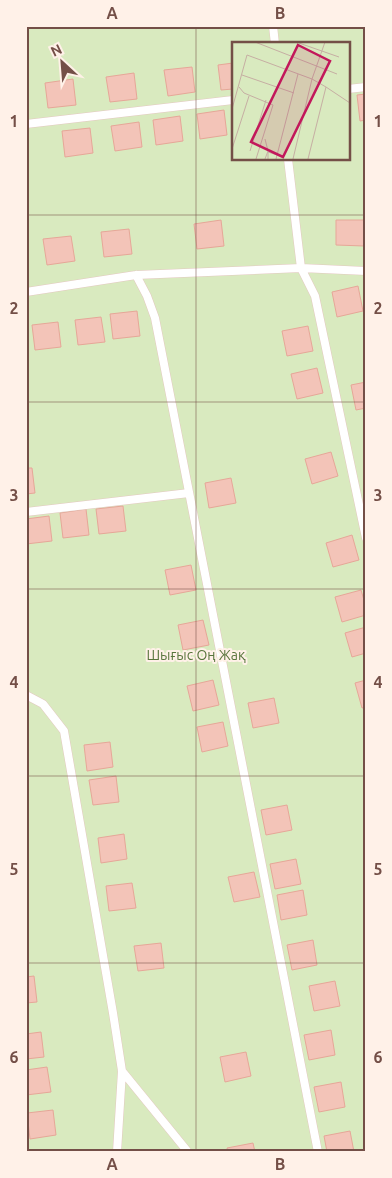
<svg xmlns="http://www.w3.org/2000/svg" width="392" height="1178" viewBox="0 0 392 1178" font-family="Ubuntu,sans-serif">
	<rect width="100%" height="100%" fill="#fdede1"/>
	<path fill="#d9eabf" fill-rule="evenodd" d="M26,26h340v1126h-340zM233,44h115v115h-115z"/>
	<path fill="#f3c4b8" stroke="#e6a798" d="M233,63v26l-12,1 -3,-25z
		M192,67l3,25 -27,4 -4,-26z
		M134,73l3,26 -27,3 -4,-25z
		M73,79l3,26 -28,3 -3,-25z
		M366,94v26l-6,1 -3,-26z
		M224,110l3,25 -27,4 -3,-25z
		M180,116l3,25 -27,4 -3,-25z
		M139,122l3,25 -27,4 -4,-25z
		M90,128l3,25 -28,4 -3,-26z
		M221,220l3,26 -27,3 -3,-25z
		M336,220h28v26l-28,-1z
		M129,229l3,25 -28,3 -3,-25z
		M71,236l4,25 -28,4 -4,-26z
		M358,286l5,25 -26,6 -5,-25z
		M137,311l3,25 -27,3 -3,-25z
		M101,317l4,25 -27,3 -3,-25z
		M58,322l3,25 -26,3 -3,-25z
		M308,326l5,25 -26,5 -5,-25z
		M317,368l6,25 -26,6 -6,-25z
		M366,382v26l-10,2 -5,-25z
		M331,452l7,24 -26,8 -7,-25z
		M26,468h6l3,25 -9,1z
		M231,478l5,25 -27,5 -4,-25z
		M123,506l3,25 -27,3 -3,-25z
		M86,509l3,26 -26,3 -3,-25z
		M49,516l3,25 -26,3v-25z
		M352,535l7,25 -26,7 -7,-24z
		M191,565l5,25 -26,5 -5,-25z
		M361,590l5,17v8l-24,7 -7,-25z
		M203,620l6,25 -26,5 -5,-25z
		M366,627v26l-14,4 -7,-24z
		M213,680l6,25 -26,6 -6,-25z
		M366,680v27l-4,1 -7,-25z
		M274,698l5,25 -26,5 -5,-25z
		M223,722l5,24 -26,6 -5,-25z
		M110,742l3,25 -26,4 -3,-26z
		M116,776l3,26 -26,3 -4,-25z
		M287,805l5,25 -26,5 -5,-25z
		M124,834l3,25 -26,4 -3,-25z
		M296,859l5,25 -26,5 -5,-25z
		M254,872l6,25 -26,5 -6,-25z
		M132,883l4,25 -27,3 -3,-25z
		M303,890l4,25 -26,5 -4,-25z
		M313,940l4,25 -25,5 -5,-25z
		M161,943l3,25 -26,3 -4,-25z
		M34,976l3,26 -11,1v-26z
		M335,981l5,25 -26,5 -5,-25z
		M331,1030l4,25 -26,5 -5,-25z
		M41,1032l3,25 -18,2v-25z
		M246,1052l5,24 -26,6 -5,-25z
		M47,1067l4,25 -25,3v-25z
		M341,1082l4,25 -26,5 -5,-25z
		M53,1110l3,25 -26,4 -3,-26z
		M350,1131l4,21h-27l-3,-16z
		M253,1143l2,9h-27l-1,-4z"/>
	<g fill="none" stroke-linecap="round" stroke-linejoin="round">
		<defs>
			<path id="lane" d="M273,26l2,18
				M348,89l18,-2
				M26,124l207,-24
				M288,159l13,109 65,3
				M136,275l11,21 8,22 163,834
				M26,292l110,-17 165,-7 14,28 51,242
				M26,512l163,-19
				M26,695l17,9 21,27 49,282 9,58 -5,81
				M122,1071l66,81"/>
		</defs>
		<use href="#lane" stroke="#e3c9c0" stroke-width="9"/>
		<use href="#lane" stroke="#fff" stroke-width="8"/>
	</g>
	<path fill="none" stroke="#744f47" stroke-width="1" stroke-opacity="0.55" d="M196,26v1126M26,215h340M26,402h340M26,589h340M26,776h340M26,963h340"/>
	<g text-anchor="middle" stroke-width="4" stroke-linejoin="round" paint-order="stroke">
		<g font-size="14" fill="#58753c" stroke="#fff1e8">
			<text x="196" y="660">Шығыс Оң Жақ</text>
		</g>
	</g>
	<g transform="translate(232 42)">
		<rect width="118" height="118" fill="#fdede1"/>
		<path d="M0,0h117v117h-117z" fill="#d9eabf"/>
		<path fill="none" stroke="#c6aea3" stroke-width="1" d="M23,0l82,32M64,0l43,15M10,33l52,18M7,45l5,6 29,12 -17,54M94,45l24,16M0,67l15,-54 65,24 -19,80M0,107l17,-53M18,109l16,-51M33,117l3,-8 -3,-12M36,117v-7l9,3M44,117l22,-85M76,117l18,-72 -14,-8 13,-37"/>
		<path fill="#c2185b" fill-opacity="0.15" stroke="#c2185b" stroke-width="2.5" d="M66,3l32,16 -47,96 -32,-15z"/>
		<rect width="118" height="118" fill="none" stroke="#744f47" stroke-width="2.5"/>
	</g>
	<rect width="392" height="1178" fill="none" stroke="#fff1e8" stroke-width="55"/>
	<g transform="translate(62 62) rotate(334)" stroke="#fff1e8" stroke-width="4" paint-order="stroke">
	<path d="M0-4L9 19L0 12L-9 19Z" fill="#744f47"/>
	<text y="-8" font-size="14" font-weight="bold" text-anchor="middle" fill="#744f47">N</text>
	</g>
	<rect x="28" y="28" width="336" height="1122" fill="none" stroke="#744f47" stroke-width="2"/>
	<g font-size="16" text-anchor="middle" font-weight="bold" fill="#744f47">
		<text x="112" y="19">A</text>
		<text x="280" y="19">B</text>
		<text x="14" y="127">1</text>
		<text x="378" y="127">1</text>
		<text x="14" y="314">2</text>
		<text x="378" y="314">2</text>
		<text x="14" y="501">3</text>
		<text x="378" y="501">3</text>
		<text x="14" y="688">4</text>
		<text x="378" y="688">4</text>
		<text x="14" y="875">5</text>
		<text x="378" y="875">5</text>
		<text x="14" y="1063">6</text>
		<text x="378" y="1063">6</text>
		<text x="112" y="1170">A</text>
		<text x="280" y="1170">B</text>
	</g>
</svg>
